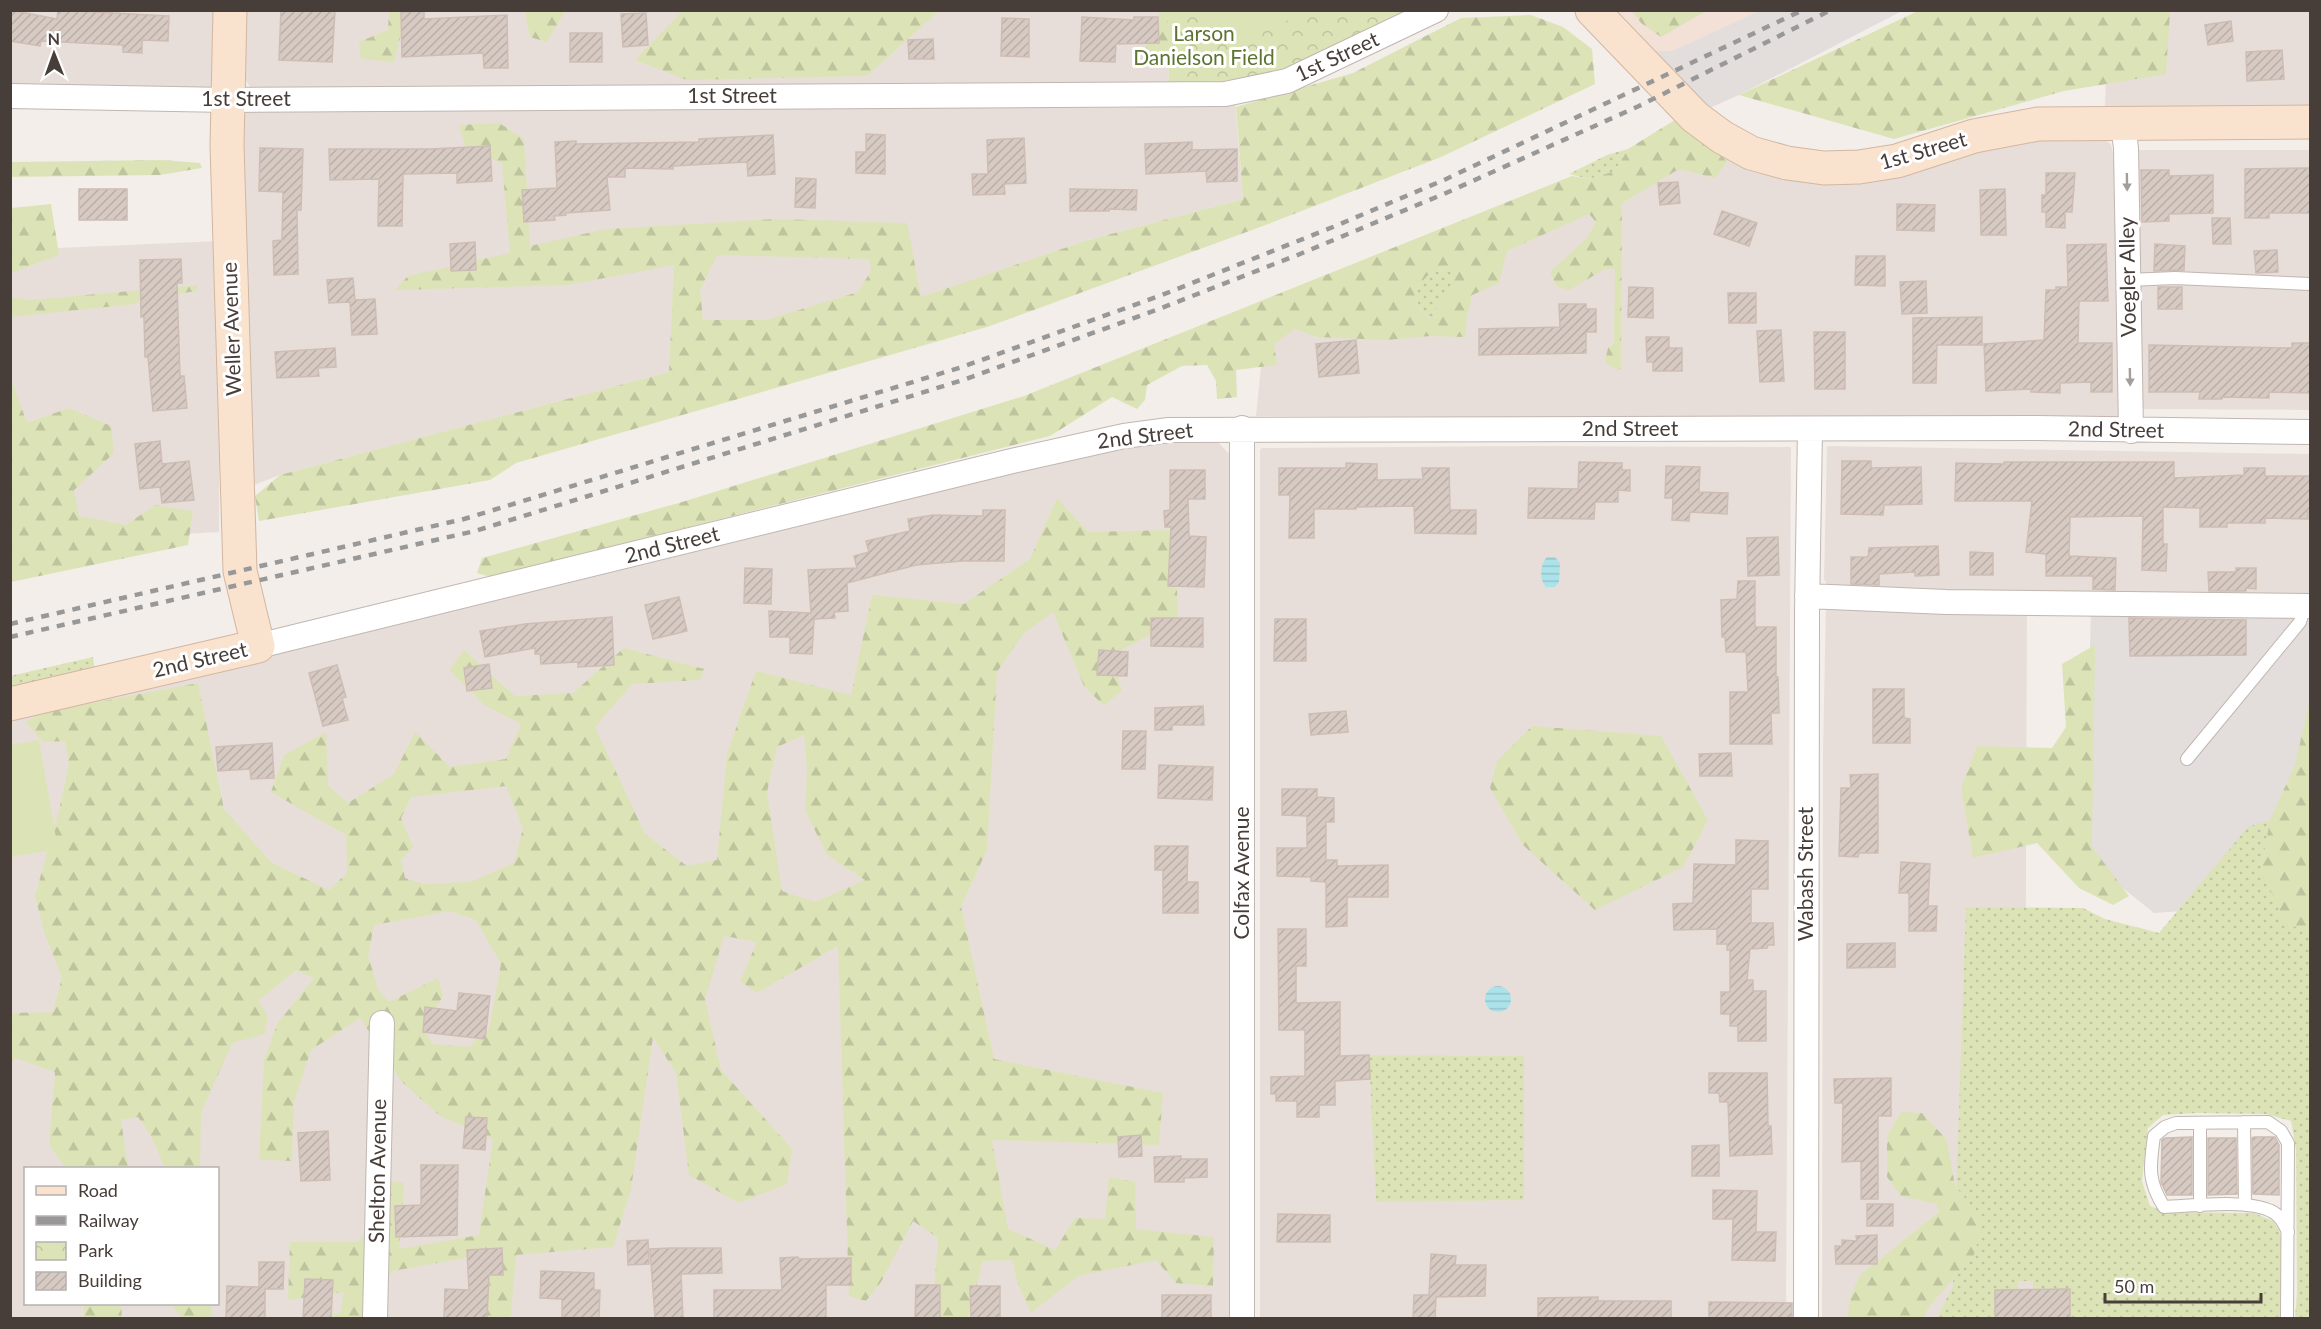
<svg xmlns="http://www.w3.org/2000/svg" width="2321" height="1329" viewBox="0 0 2321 1329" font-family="Lato,sans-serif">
	<defs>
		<pattern id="grass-dots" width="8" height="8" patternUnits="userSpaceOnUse" patternTransform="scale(1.5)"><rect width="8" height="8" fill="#dce4b7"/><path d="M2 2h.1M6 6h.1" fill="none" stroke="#bec49e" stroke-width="1.8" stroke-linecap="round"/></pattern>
		<pattern id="forest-firs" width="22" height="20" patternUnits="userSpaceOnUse" patternTransform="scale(1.5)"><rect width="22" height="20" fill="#dce4b7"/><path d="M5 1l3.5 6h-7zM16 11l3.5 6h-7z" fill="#bec49e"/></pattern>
		<pattern id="park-crowns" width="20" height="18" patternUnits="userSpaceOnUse" patternTransform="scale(1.5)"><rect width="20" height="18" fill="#dce4b7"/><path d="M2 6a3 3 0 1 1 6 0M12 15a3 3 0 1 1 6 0" fill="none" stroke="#bec49e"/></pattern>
		<pattern id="water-rules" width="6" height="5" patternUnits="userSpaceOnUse" patternTransform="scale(1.5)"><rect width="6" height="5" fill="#ace3ea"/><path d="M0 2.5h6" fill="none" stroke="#95c4c9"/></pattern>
		<pattern id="building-hatch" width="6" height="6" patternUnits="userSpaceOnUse" patternTransform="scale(1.5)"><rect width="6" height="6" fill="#d7cac3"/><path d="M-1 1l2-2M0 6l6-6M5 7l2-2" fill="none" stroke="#baaea8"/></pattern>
	</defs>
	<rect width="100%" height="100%" fill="#f3eeea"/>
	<path fill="#e7ded9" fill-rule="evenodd" d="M1167,10l2,74 -857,4 -62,-1 -10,-16v-60z
		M11,11h207l-1,99 -206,-4z
		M2108,11h202v99l-205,-2z
		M1235,100l8,99 -155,41 -194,67 -156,47 -458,121 -31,12 -10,-372 12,-7 547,-1 331,1z
		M2099,133l12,12 5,21 2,252 -862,-2 10,-98 428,-183 106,45 114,-6 97,-36z
		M2133,150h177v260l-171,-1z
		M220,241l-1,291 -202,12 -6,-22v-272z
		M1216,440l15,16 1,862h-1221l-1,-602 201,-47 845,-206 106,-21zM26,1168h192v136h-192z
		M1525,446l266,1 -5,871h-526v-868l2,-2z
		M1827,446l483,8v139l-5,3 -475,-6 -6,-11z
		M1826,603l201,7 -2,526 77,182h-280l1,-566z"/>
	<path fill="#f3e0d7" d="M1608,11h151l-87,40h-25z"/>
	<path fill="#e3dddb" d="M1759,11h143l-163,84 -32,14 -60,-58h25z
		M2091,612h163l56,8v282l-156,11 -70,-56z"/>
	<path fill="url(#grass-dots)" d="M1628,149l-13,22 -26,8 -20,-5 38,-19z
		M1446,269l6,4 -2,22 -13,10 -2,14c-14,-1 -17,-17 -22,-28l16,-17z
		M93,657l2,16 -84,20 -1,-17z
		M2270,820l-9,50 44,61h5v387h-15l2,-25 -1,-143 -5,-29 -25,-7 -69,-1 -34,2 -15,13 -6,53 8,25 16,6 88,1 19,8 6,9 5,19 -3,69h-211v-29l-37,1v-9h-15v9h-23v28h-58l16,-32 13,-379 117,1 22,11 54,14 89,-106z
		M1369,1055l155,1v144l-148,2z"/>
	<path fill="url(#forest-firs)" fill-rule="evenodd" d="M1920,10l250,1 -4,63 -102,17 -170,48 -155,-44z
		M389,11h18l-13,51 -33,-3 -2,-17 29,-12z
		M525,11v-1l40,1 -18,31 -17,-5z
		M682,11v-1l257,1 -72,65 -180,4 -52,-20z
		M1159,11h25l-5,31 -25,18 -8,-7c-1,-21 14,-23 13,-42z
		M1632,11h74l-45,26 -20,-14z
		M1531,15l32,12 29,22 3,35 -154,73 -178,69 -276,101 -471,136 -26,17 -231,41 -4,-25 25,-21 389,-103 5,-107 -107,20 -172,5 13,-14 102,-23 -8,-90 -36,-14 -7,-24 40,-2 25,16 6,107 76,-17 169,-10 132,4 14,74 167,-57 155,-41 -7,-92 117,-34 108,-55zM717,255l152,4 2,12 -13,21 -92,28h-63l-3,-30z
		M1678,118l32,23 17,21 -12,16 -36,-9 -57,34 -1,166 -5,1 -11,-8 3,-14 6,-5 1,-74h-10l-36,21 -13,-4 -6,-14 36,-33 10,-17 -7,-8 -82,37 -8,32 -27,12 -5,22 -2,20 -35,-1 -44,4 -69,-3 -22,-8 -21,15 3,21 -41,5 1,27 -20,2 -1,-18 -9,-16 -25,1 -35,19 -2,15 -8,9 -25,-12 -62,39 -560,141 -13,-4 5,-15 200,-56 342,-106 548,-220 17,3 26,-8 13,-22zM1446,269l6,4 -2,21 -13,11 -2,14h-6l-8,-8 -8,-20 16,-17z
		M163,160l37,3 2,5 -42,7 -149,2v-15z
		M51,204l8,51 -48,18v-65z
		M198,285l-2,6 -55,9 -6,4 -124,13v-20l19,3z
		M10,376l17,47 42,-15 42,18 3,27 -40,37 5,26 47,9 29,-20 38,6 -5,34 -177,37z
		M1057,498l31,34 87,-2 3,90 -70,37 14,33 -18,16 -20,-20 -31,-74 -30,22 -26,38 -10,178 -26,56 33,153 169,34 -4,52 -167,-5 16,89 47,21 20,-32 30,1 4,-42 26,5 1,47 78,8 -1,49 -37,-3 -20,-23 -78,16 -47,37 -13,-29 -6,-24 -29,1 -15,57h-36l6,-80 -25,-17 -32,61 -15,19 -17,-5 -11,-350 -81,47 -17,-12 17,-39 -33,-6 -19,64 16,70 71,79 -5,35 -48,19 -50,-28 -13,-102 -23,-36 -22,152 -18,58 -97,8 -5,60 -4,3h-49l9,-12 22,-19 -1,-33 -96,17 -21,47h-64l33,-5 4,-21 -56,8 2,-58h67l16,-15 12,-47 19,3 -5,66 80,-14 14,-96 -53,-23 -38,-34 -42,-64 -49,32 -17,51 -2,60 -33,-1 5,-100 13,-36 37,-46 -18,-8 -38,31 10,15 -3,18 -33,9 -31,70 -1,55h-35l-13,-30 -14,-21 -17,3 7,48h-63l-16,-24 6,-72 -40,-14 -4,4v-49l42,-1 9,-35 -17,-42 -10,-39 24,-86 10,-46 -4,-23 -22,1 -17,-20 14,-9 158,-30 26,126 48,54 57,27 18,-17 -1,-38 -75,-43 13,-37 42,-23 2,54 20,17 46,-29 21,-42 35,35 56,-8 15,-35 -35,-18 -37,-36 15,-20 51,46 58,-3 51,-45 80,21 -4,11 -68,4 -37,43 50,107 42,32 30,-6 10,-106 29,-83 95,24 21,-100 92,9 66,-45zM804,735l3,34 -2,41 22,45 38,25 -50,22 -33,-11 -15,-99 10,-45zM506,786l17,42 -9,35 -44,19 -47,2 -18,-6 -4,-18 12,-13 -12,-29 10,-21zM450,911l26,9 25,44 -12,65 -20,18 -37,-3 -8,-15 19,-33 -5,-18 -49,24 -10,-11 -11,-35 6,-31z
		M2095,645l-3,202 37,49 -16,9 -34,-17 -42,-45 -64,15 -12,-70 16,-42 75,2 14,-21 -4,-63z
		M2310,700v72l-2,14 2,2v143h-5l-20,-9 -24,-52 9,-50 25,-55z
		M1532,726l129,10 47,84 -25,47 -88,43 -72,-65 -33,-57 7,-27z
		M1901,1112l21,1 25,27 8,46 21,25 6,16 -8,28 -46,53 -4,10h-77l4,-23 9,-20 79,-63 -3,-8 -35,-8 -14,-19v-41z
		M84,1304h37l1,14h-38z
		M171,1304h40l1,14h-30z"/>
	<path fill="url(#park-crowns)" d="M1167,11h256l-116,53 -83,17 -55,3z"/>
	<path fill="#dce4b7" d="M1210,11v-1l94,1 -5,4 -42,19 -43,9z
		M39,740l19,109 -47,8v-112z"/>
	<path fill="url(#water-rules)" d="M1547,557h8l5,6 -1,19 -4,5h-9c-7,-7 -6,-23 1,-30z
		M1485 999a13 13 0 1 1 26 0a13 13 0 1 1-26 0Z"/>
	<path fill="url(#building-hatch)" stroke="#cebdb4" stroke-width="1.5" d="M10,10l47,9 1,-9 111,6 -1,25 -26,-1v13l-19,-1v-7l-82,-4 -1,5 -30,-5z
		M281,10h54l-3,52 -53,-2z
		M424,11v8l83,-4 1,53h-24l-1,-15 -81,4 -1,-45z
		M646,13l2,32 -25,2 -2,-33z
		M1082,17l52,3v-3h24l1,26 -43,1 -1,18 -35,-1z
		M1002,18l27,1v38l-28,-1z
		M2231,21l2,20 -25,4 -3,-20z
		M570,33h32v29h-32z
		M933,39l1,20h-25l-1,-19z
		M2282,50l2,29 -37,2 -1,-29z
		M866,134l19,1v39l-29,-1v-21h10z
		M773,135l2,39 -27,2 -1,-14 -74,4v3l-48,-1v9h-18l3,33 -45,3 1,2 -12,1 1,4 -31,2 -2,-32 35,-2 -2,-46 21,-1v3l123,-2v-3z
		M1024,138l2,45 -22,1 1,10 -32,1 -1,-21h16l-1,-34z
		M1192,142v8l45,-1v32l-30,1 -1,-11 -60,3 -1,-30z
		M490,146l2,35 -35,2v-10l-54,1 -1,52h-24l1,-47 -49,1 -1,-31h102z
		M260,148l43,1 -2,61h-4l1,64 -24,1 -1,-34 9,-1 1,-48 -24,-1z
		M2310,168v45h-41v5h-24v-49z
		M2141,170h28v6l44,-1v38l-44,1v7l-27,1z
		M2046,173h29l-3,39h-7v16l-19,-1v-15h-4v-17h4z
		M796,178l20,1 -1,29 -20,-1z
		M1678,182l2,21 -20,2 -2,-22z
		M79,189h48v31h-48z
		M1070,189l67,1 -1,20 -27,-1v2h-39z
		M2005,189l1,46h-25l-1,-45z
		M1897,204l38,1 -1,26 -37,-1z
		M1722,211l35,12 -8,23 -35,-12z
		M2212,218h18l1,26h-18z
		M475,242l1,28 -25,1 -1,-27z
		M2106,244l2,57h-29l-1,42h34v49h-21v-10l-31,1v10l-29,-1v-3l-45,2 -2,-47 60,-4 2,-50h10v-3h12l-1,-42z
		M2155,244l30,2 -1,24 -30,1z
		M2277,250l1,22 -22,1 -2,-22z
		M1856,256h29v30l-30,-1z
		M181,259l1,24h-5l3,93h4l3,32 -34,3 -5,-54h-3l-1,-40h-3l-1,-57z
		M353,278l2,22 20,-1 2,35 -25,1 -2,-33 -21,1 -2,-23z
		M1926,281l1,32 -25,1 -2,-32z
		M1629,287l24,1v30l-25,-1z
		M2158,287h24v22h-24z
		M1728,293h28v30h-27z
		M1559,304h27v5h10v23h-10v21l-107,2v-26l81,-2z
		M1982,317v28h-45l-1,38h-23v-65z
		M1781,330l3,51 -24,1 -3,-51z
		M1814,332h31v57h-30z
		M1646,337h23v11h13v23h-29v-9h-6z
		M1356,340l3,33 -40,4 -3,-33z
		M2292,343h18v50l-41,-1v6l-47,-1v2h-23l1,-7h-51v-47l143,3z
		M335,348l1,19 -18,1 1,8 -42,2 -2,-26z
		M160,441l2,23 27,-3 5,39 -32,3 -2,-16 -20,2 -5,-45z
		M1842,461h29v7l50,-1 1,37 -38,1 -1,10 -42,-1z
		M1579,462l43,1v7h8v21l-12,-1v12h-23l-1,17 -66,-1 1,-30 49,1z
		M2004,462h170v16l70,-3v-7h21v8h45v34h-2v9l-43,-1v5h-38v4h-27v-19l-37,-1v37h4l-1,27 -24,-1 1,-54 -73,1 -1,39 47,2 -1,32 -22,-1v-13h-47v-22l-20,-2 6,-51h-77l1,-38 48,1z
		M1346,463l31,1v16l46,-1 -1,-11h27l1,42h26v24l-61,-1 -1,-27 -58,1v2h-42v29h-25l1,-43h-11v-27h67z
		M1666,466l34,1 -1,25 29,1 -1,21 -37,-2 -1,9 -17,-1 1,-22h-8z
		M1170,470h35v29h-17l1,37 17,1 -2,50 -36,-1 3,-59h-6l-1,-16 6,-1z
		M983,510h22l-1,51h-41l-47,4 -69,18 1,28 -14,1 1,6 -21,1 -2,35 -22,-1v-16h-20l-1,-26 42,2 -3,-43 49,-2 -3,-12 15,-4 -3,-11 44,-10 -2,-12 25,-4 50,1z
		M1778,537l1,38 -31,1 -1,-38z
		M1938,546l1,29 -24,1v-4l-36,2v11l-28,-1v-27h17l1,-9z
		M1970,552l23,1v22h-23z
		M745,568l27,1 -1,35 -27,-1z
		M2236,568h20v21l-10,-1v3h-37l-1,-19h28z
		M1738,581h17v46h21v50h2l1,36h-8l1,31h-42v-52h18l-2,-40h-20l-1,-15h-3l-1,-37 16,-1z
		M679,597l8,34 -34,8 -8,-34z
		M612,617l2,48 -36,2v-5l-37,2 -1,-10h-5v-6l-50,9 -5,-26 45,-7z
		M1151,618h52v29l-52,-1z
		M2129,618l117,2v35l-116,1z
		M1275,619h31v42h-32z
		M1099,650l29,2 -1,24 -30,-1z
		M489,664l3,24 -25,3 -3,-23z
		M337,665l9,32 -4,1 6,22 -25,6 -14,-53z
		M1873,689h31v29l6,1v24h-37z
		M1203,706l1,19h-32v5h-17v-22z
		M1346,711l2,21 -37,3 -2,-21z
		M1123,731h23l-1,38h-23z
		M272,743l2,35 -23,1 -1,-10 -32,2 -2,-24z
		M1731,753l1,23h-32l-1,-22z
		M1159,765l54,2 -1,33 -54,-2z
		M1878,774v79h-19l-1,4 -19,-1 2,-68h10l-1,-13z
		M1282,789h35v8l17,1v24h-8v38h11v6l51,-1v32h-41v29l-21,1v-45l-15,-1v-4l-34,-1v-28h30v-32l-25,-1z
		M1736,840l32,1v48h-17v34h22l1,22h-6l-1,3 -17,1 -3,31h6v11h13v50h-28v-15h-8v-12h-9v-22h9v-42h-3v-6h-10v-15l-43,1 -1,-26 20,-1 1,-39 42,1z
		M1155,846h33l-1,36h11v31h-35v-43h-8z
		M1901,862l29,2 -2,42h9l-1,25h-27v-38h-10z
		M1278,929h28v37h-10v37l44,-1v54l29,-1 1,24 -35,2v24h-16v12h-22v-16h-21v-7h-5v-17l34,-1v-46h-26z
		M1895,943v24l-48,1v-24z
		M459,993l31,3 -5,43 -62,-7 2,-25 32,4z
		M1709,1073h58l1,53h3l1,28 -42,2 -2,-54h-8l-1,-9h-10z
		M1891,1078v38h-13v83h-17v-38l-19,1 1,-59h-8l-1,-24z
		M466,1117l21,1 -2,32 -22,-2z
		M328,1131l2,49 -29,1 -3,-48z
		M1141,1135l1,21 -23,1 -1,-20z
		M2192,1137v58h-25l-6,-13 1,-42 3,-2z
		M2254,1137h21l4,8v50l-26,-1 -1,-56z
		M2208,1138h28l1,56 -29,1z
		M1719,1145v31h-27v-30z
		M1181,1156v3h26v18l-23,1v4h-29l-1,-25z
		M421,1165h37l-1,70 -61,2 -1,-31 26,-1z
		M1713,1190l44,1 -1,41h20l-1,29 -43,-1 1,-41h-20z
		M1867,1204h26v22h-26z
		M1278,1214l52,1v27h-53z
		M1877,1235v29h-41l-1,-18h7v-6l15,1 -1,-5z
		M648,1240l1,24 -21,1 -1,-24z
		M502,1248l1,27h-14l-2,43h-43l1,-29 24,1 -2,-40z
		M672,1248h49l1,25 -41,1 2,44h-28l-5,-69z
		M1431,1254l25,2 -1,9h31l-1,31 -49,1 -1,21h-22l1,-23h15z
		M798,1257l1,2 52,-1v27h-25v33h-112v-28h68l-2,-32z
		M259,1262h25l-1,27h-18v29h-39l1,-32 32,1z
		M541,1271l53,2v17h6l-1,28 -37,-1v-18l-22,-1z
		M305,1279l28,1 -2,38h-28z
		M916,1285h24v33h-25z
		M970,1286h30v32h-29z
		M2070,1289v29h-75v-28z
		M1162,1295h49v23h-49z
		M1598,1297v4h73v17h-133v-20z
		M1709,1302l83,1v15h-83z"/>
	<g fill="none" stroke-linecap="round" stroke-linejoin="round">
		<defs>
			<path id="lane" d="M2128,280l47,-2 135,6
				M2187,759l113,-137 5,-17
				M2244,1122l1,83
				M2200,1206v-83
				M2287,1318l1,-175 -7,-12 -13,-9 -92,1 -11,4 -11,9c-4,30 -7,44 10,71 29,-1 82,-8 107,4 9,4 13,13 17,21"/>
			<path id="street" d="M10,96l218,4 997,-6 62,-13 149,-71
				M2123,124l3,24 5,283
				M1242,428v890
				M1807,596l139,6 364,4
				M258,646l754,-185 112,-25 45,-6 867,-2 274,4
				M375,1318l7,-295
				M1806,1318l1,-706 3,-183"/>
			<path id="secondary" d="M1592,10l103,107 27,20 29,16 36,10 37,5 35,-1 38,-6 77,-25 64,-12 272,-2
				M10,704l248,-58 -18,-75 -13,-426 3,-135"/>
		</defs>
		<use href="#lane" stroke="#c1b6b0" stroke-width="14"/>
		<use href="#street" stroke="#c1b6b0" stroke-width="26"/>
		<use href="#secondary" stroke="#d2b6a0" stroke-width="35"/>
		<use href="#lane" stroke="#fff" stroke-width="12"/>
		<use href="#street" stroke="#fff" stroke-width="24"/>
		<use href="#secondary" stroke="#fae3ce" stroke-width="33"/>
		<path stroke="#989898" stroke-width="4.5" stroke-dasharray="8 8" stroke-linecap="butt" d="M10,624l454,-105 498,-152 200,-72 171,-68 111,-47 359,-170
			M10,637l465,-106 488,-151 196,-71 141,-55 146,-61 193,-87 192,-96"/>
	</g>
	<defs><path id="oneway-solid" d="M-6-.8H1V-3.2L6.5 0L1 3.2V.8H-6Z" transform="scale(1.5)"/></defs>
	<g fill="#a39e9c">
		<use href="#oneway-solid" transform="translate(2127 182) rotate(89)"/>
		<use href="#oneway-solid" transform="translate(2130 377) rotate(89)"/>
	</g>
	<g text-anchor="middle" stroke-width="6" stroke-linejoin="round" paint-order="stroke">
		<g font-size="21" fill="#5d7431" stroke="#fff">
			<text x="1204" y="41">Larson<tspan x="1204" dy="24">Danielson Field</tspan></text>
		</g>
		<g font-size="21" fill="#473d39" stroke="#fff">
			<text transform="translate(1337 57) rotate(-25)" y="7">1st Street</text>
			<text x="732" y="103">1st Street</text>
			<text x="246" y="106">1st Street</text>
			<text transform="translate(1923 151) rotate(-16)" y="7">1st Street</text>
			<text transform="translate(2128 277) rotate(-91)" y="7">Voegler Alley</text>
			<text transform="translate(232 329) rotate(-92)" y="7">Weller Avenue</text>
			<text x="1630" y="436">2nd Street</text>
			<text transform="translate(2116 430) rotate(1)" y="7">2nd Street</text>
			<text transform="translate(1145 436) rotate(-7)" y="7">2nd Street</text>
			<text transform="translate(672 545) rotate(-14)" y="7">2nd Street</text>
			<text transform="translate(200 660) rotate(-13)" y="7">2nd Street</text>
			<text transform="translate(1242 873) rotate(-90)" y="7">Colfax Avenue</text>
			<text transform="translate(1806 874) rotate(-90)" y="7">Wabash Street</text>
			<text transform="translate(378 1171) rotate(-89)" y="7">Shelton Avenue</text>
		</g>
	</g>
	<rect width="2321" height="1329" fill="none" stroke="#473d39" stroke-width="24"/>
	<rect x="24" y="1167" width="195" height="138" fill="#ffffff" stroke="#b5b1b0" stroke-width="1.5"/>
	<rect x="36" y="1186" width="30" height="9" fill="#fae3ce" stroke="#b5b1b0" stroke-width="1.5"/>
	<text x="78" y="1197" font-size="18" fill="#473d39">Road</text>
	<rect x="36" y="1216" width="30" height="9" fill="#989898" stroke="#b5b1b0" stroke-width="1.5"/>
	<text x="78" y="1227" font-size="18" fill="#473d39">Railway</text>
	<rect x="36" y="1242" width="30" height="18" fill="url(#park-crowns)" stroke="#b5b1b0" stroke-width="1.5"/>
	<text x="78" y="1257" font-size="18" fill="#473d39">Park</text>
	<rect x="36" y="1272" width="30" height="18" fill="url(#building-hatch)" stroke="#b5b1b0" stroke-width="1.5"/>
	<text x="78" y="1287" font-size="18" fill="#473d39">Building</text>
	<g transform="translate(54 54) rotate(359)" stroke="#ffffff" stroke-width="4.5" paint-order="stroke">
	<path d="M0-4.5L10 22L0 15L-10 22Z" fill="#473d39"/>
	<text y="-9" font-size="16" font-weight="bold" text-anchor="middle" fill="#473d39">N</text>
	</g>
	<path d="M2105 1293v9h156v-9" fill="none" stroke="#473d39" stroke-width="3"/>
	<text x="2114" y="1293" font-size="18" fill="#473d39" stroke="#ffffff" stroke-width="4.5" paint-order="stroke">50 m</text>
</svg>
